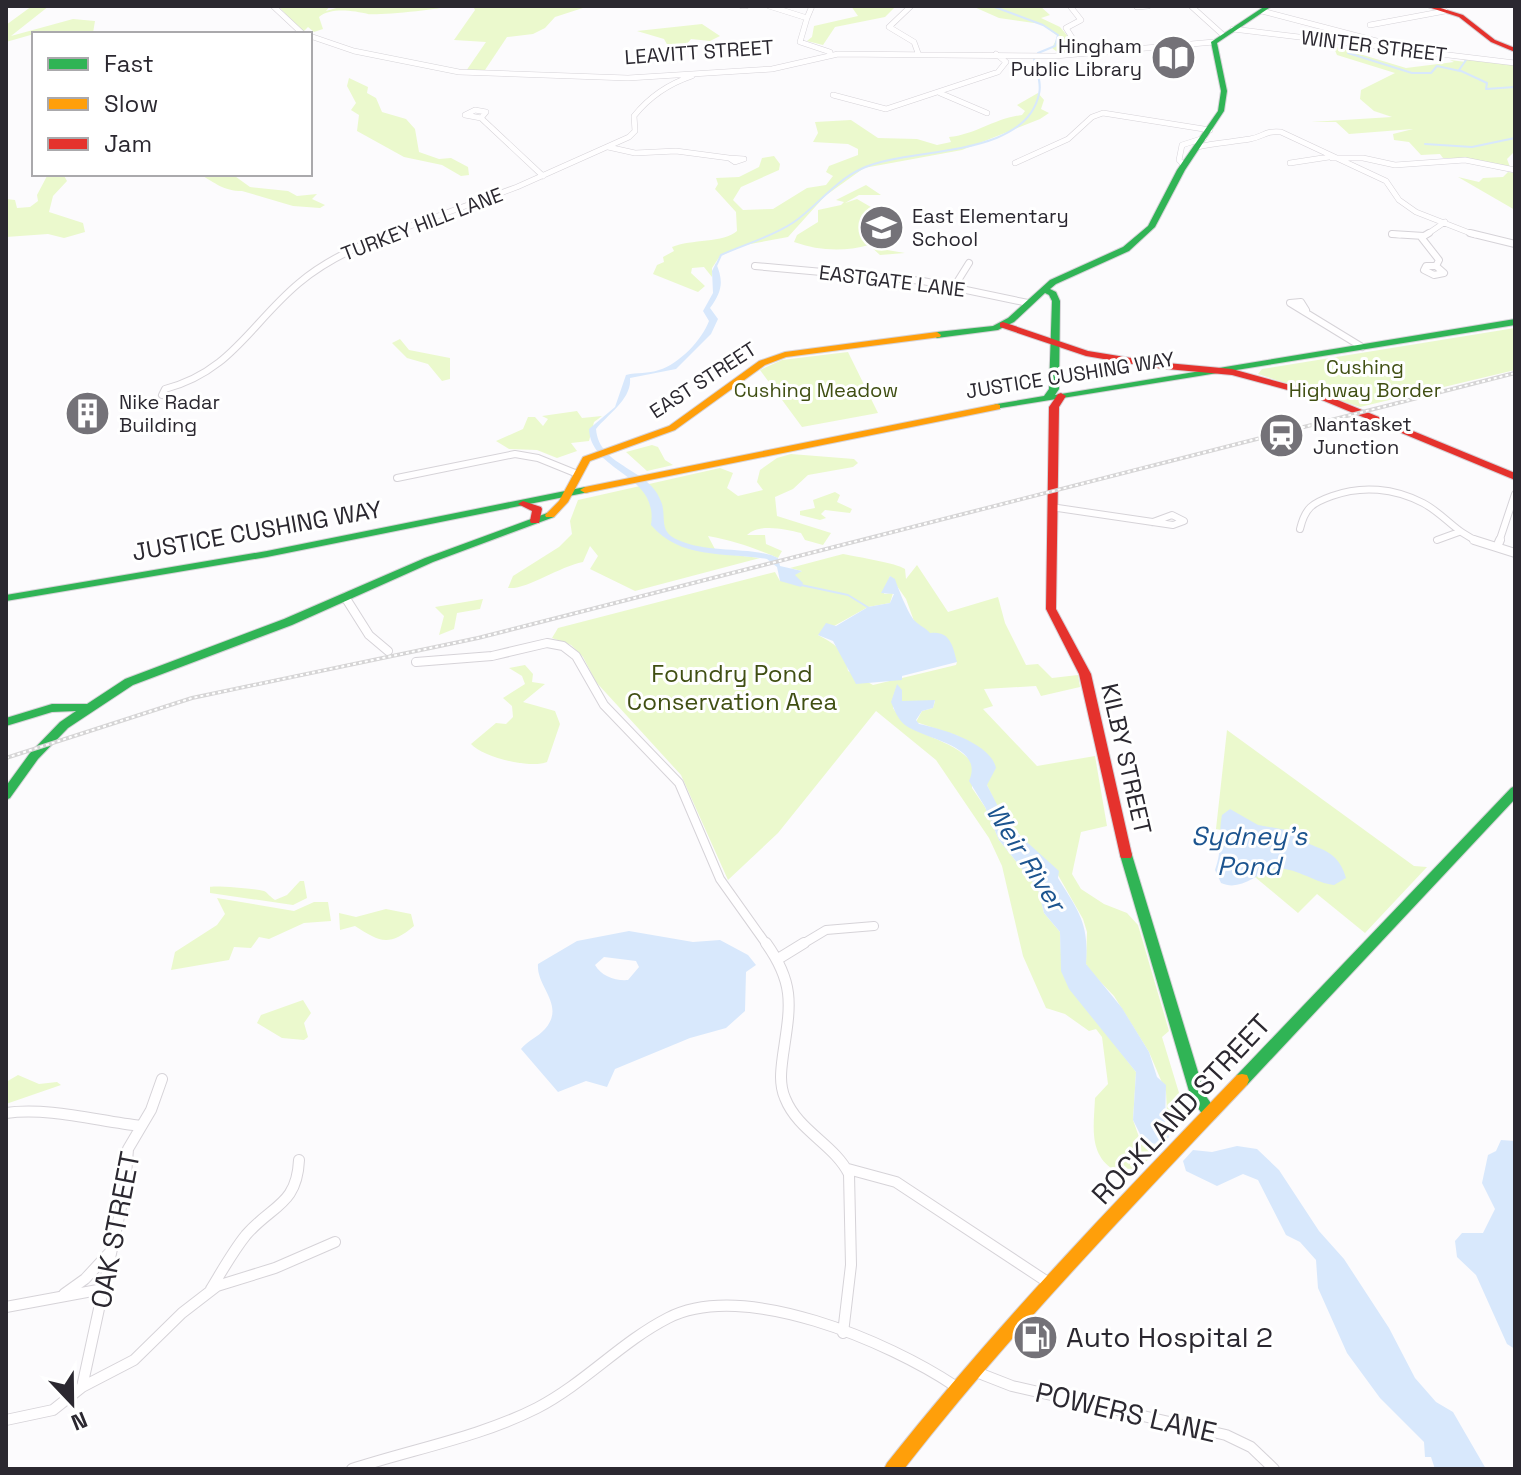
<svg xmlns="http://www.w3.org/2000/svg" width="1521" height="1475" viewBox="0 0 1521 1475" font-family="'Space Grotesk',sans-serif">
	<rect width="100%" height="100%" fill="#fcfbfd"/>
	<path fill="#ebf9cd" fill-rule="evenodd" d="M32,6h17l-38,30 62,-17 22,2 -2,12 -59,1 -28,8v-17z
		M278,6h52l-4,5 17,-5h106c-4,3 -75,10 -81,8 -14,-3 -37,-7 -49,3l4,12 -9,3 -6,-5 -5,5z
		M473,6h116l-34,11 -10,11 -12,6 -26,3 -22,33 -19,1 20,-29 -32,-2 21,-30z
		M851,6h45l-11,11 -50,10 -12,18 -16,-4 5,-4 2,-11 44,-10z
		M972,6h68l10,9 -9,3 19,9 10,12 -6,10 4,4 -8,1 -8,-6 6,-12 -17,-12 -42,-6z
		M702,24l18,12 -10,5 -19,-2 -5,6 -18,1 -4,-7 -27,-8z
		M1333,46l73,22 48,-6 -4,-2 16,2 -5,-4 54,6v87l-8,8 3,8 -40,-8 -27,-1 -3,-4 -19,1 -12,-13 -15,-2 -1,-6 20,-5 -64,5 -13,-12h-25l81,-5 -18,-6 -14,-12 1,-9 34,-17 -58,-18z
		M349,78l19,9 -1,6 9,5 6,14 24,7 9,10 4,23 20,7 12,-1 17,9 1,8 -8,1 -19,-11 -38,-8 -47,-26 2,-16 -8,-5 5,-7 -9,-17z
		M1038,93l6,7 -3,9 8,4 -9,6 -78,31 -98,18 -39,28 -37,41 -43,8 -25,11 -8,12v9l-8,-10 -12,1 -1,5 14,13 -7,6 -45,-18 4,-9 7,-3 -1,-5 11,-6 -2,-4c19,-8 52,-4 65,-16l-1,-19 -21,-23 3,-5 -2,-6 23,-1 20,-10 3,-9 12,-2 6,8 -1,6 -38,17 -8,13 10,10 30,-1 34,-21 19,-3 7,-9 -7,-4 3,-6 29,-11v-6l-10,-5 -35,-2 5,-9 -3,-11 36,-2 27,18 39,1 20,6 14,-3 -2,-5c26,-2 46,-19 73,-22l3,-4 -8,-6z
		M1508,172l7,1v37l-57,-33 21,5 4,-4 20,-1z
		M63,174l4,7 -14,15 -4,16 34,11 2,9 -21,6 -16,-4 -42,3v-38l9,1 2,8 13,-1 8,-6 -1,-6 10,-19z
		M199,174h33l18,13 38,4 9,5 20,-2 -5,5 13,6 -5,3 -27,-2 -51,-15c-19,0 -26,-8 -43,-17z
		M866,185l15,10h-22l-14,8 12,-4 19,11 14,-1 -25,16 -2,10 24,15 18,3 -25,2 -11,-10c-25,7 -50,6 -75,-3l3,-7 21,-13v-12l23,-5 3,-3 -8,-2z
		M1515,328v42l-155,37 -102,-33 4,-5z
		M400,339l9,11 41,8v21l-8,2 -14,-17 -21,-6 -15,-15z
		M848,352l30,61 -76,14 -42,-57 22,-10z
		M577,411l5,7 20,-2 -8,6 -5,19 -18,2 6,8 -20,7 -20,-8 -28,-1 -13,-8 27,-12 5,-12h7l8,9 5,-7 -6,-3z
		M652,445l6,2 7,13 8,5 -26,6 -21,-19z
		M791,454l63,5 4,4 -5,4 -45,8 -15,14 -18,8 2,19 54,17 -8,12 -18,-5 -4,-7c-16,-4 -42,-10 -54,2h18l1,9 16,7 -4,7c-24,-10 -43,-17 -70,-22l9,17 43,5 -125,33 -45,-22 8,-13 -8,-10 -7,16c-25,5 -56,28 -75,26l5,-12 46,-29 13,-13 -2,-13 8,-21 142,-32 13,5 -6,15 11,8 25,-6 -6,-8 3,-12 17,-12z
		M835,492l5,3 -3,7 15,7 -2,4 -25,-3 -4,4 5,4 -6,2 -20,-5v-4l15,-3 -2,-8z
		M843,554c14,3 54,9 62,15l1,10 11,-14 31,47 50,-15 7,26 21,42 12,-1 14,14 26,-3 2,12 -39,9 -5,-10 -52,3 9,17 -10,3 54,57 58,-10 12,70 -26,6 -9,42 9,15 23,15 23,9 11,12 31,106 -7,6 21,69 -2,13 -13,13 -2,-40 -17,-40 -35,-56 -24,-25 -4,-7 1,-32 -4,-13 -25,-44 -56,-59 -15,-31 -2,-32 -27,-17 -42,-14 6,-11 11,-3 2,-7h-34l1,-11 -5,1 -4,17c18,31 59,28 80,56l-1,24 13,19 14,33 39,49 6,24 16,19 1,23 44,77 31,40 -3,48 6,17 11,7 12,1 -22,23 -26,2c-26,-16 -20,-45 -19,-72l13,-14 -6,-47 -6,-8 -7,2 -24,-17 -19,-6 -23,-52 -21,-90 -13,-28 -53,-78 -60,-49 -98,122 -50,47 -47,-105 -85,-93 -13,-25 -12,-12 -19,-7 6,-10 217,-56 5,9 22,-10 -12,-3zM890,576l16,23 8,22 43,41 -1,3 -83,20 -25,-14c-2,-21 -15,-28 -30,-36l50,-28 22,-4 3,-10 -9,1z
		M483,599l-3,10 -23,4 -3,16 -15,6 5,-19 -9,-9z
		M525,665l8,9 -1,8 13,2 -22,18 32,9 5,13 -13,38c-16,7 -65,-5 -76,-18l25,-21 10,1 7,-7 -1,-11 -9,-8 22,-14 -3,-8 -13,-8z
		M1227,730l187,136 13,1 -62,66 -48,-39 -19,19 -79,-66 2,-17 -5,-1z
		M300,881h4l3,17 -14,7 -83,-12v-6c3,-2 50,2 54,4 4,2 6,6 11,9l12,-5z
		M217,898l77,13 20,-9h14l3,19 -27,2 -35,16 -10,-2 -8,11 -17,-1 -5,13 -58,10 4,-18 42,-27 8,-11z
		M386,909l25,5 3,12c-26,22 -35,15 -59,0l-15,4 -1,-17 17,4z
		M303,1000l8,13 -7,10 4,14 -4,3 -22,-2 -25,-15 4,-8z
		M18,1075l21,9 18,-2 4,3 -55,19v-22z"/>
	<path fill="#d8e8fc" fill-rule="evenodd" d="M716,263c8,19 6,28 -6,45l8,11 -7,15 -35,35 -46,9c2,21 -22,36 -34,51 3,39 56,39 66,75 4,15 -3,28 16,36 29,13 63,7 93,15l7,3 2,8 22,5 -7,4 8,8 -2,4 -21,-6 -3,-14 -10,-8c-42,-7 -86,1 -116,-34 8,-52 -60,-52 -62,-96l26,-22 11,-32c11,-3 22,-1 33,-5 20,-6 43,-30 50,-49l-6,-10 10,-18 -1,-22z
		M890,576l5,3c2,7 14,37 20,42 5,5 11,7 15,12 20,-3 23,13 27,29l-55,14v4l-46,4 -23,-43 -15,-6 8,-12 10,3 32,-19 22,-4 4,-9 -13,-1z
		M897,684l5,6v11l33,-1 -2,8 -11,3 -6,9 3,4c21,4 72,19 77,44l-9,17 20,39 52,47 -1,7c21,34 31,45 28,86l36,44 27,44 8,25 9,8 -1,38 4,14 -7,8 -18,-3 -11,-22 3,-48 -67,-83 -8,-18 -1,-39 -16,-19 -6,-24 -39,-49 -14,-33 -16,-26c16,-36 -44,-41 -64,-56 -7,-5 -11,-16 -14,-23z
		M1230,809l28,16 34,6c14,21 44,10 54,47l-12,7c-19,-2 -42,-20 -60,-16 -18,4 -33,23 -53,14l-6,-13c8,-22 3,-34 7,-55z
		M629,931l64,11 27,-2 28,15 8,10 -10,7 -1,39 -19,17 -36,10 -75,31 -8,18 -21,-6 -28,11 -37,-43c6,-8 17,-12 24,-20 21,-24 -9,-42 -7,-65l39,-23zM604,957l32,4 3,6 -11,13c-13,1 -27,-4 -33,-15z
		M1501,1140l14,1v208l-8,-5 -31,-69 -19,-18 -2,-16 7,-8h21l12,-24 -13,-26 6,-28 8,-4z
		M1237,1146l20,3 22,21 40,61 25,28 45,69 26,50 21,24 17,10 33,57h-51l-4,-12h-6l-1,-15 -44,-44 -33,-45 -29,-65 -2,-28 -16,-18 -14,-7 -28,-55 -15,-6 -26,12 -31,-15 -3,-10 10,-11 19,2z"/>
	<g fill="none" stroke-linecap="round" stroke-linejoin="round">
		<path stroke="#d8e8fc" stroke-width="2" d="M992,6l51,19 15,10 -3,11 -17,7
			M1348,53l64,20h19l6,-7 23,5
			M1466,60l-7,10 28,13 -1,6 29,-2
			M1425,144l47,3 43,-9
			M716,266l5,-11c24,-11 51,-18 73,-33 23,-16 41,-41 67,-53 47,-23 164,-9 178,-75 3,-11 -3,-25 -5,-36
			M801,585l47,10 21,13"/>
		<defs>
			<path id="street-far3" d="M273,6l30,28
				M742,6h4
				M769,6l38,12 -7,24 30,10
				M911,6l-22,21 25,15 4,11
				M1070,6l11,14 -15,8 7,11 -4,10 4,5
				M1191,6l31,28
				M1137,7l11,-1
				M1262,11l126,33
				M807,18l5,-12
				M1370,25l75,-14
				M1233,29l282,34
				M310,36l44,15 105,21 169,6 144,-9 66,-15 217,2 159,-14
				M940,93l47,20
				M833,95l53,14 112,-37 8,-10 -10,-8
				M475,110l11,2 -5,6 -16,-3z
				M481,118l62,58
				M608,147l27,6 41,-2 53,7
				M1197,147c18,-4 35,-5 53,-8 13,-2 16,-9 31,-7l105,49 13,19 17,12 59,23
				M729,158l15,1 -9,3z
				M1332,158h31l32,7 70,-5 50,10
				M1015,163l53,-24 24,-22 11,-4 107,17
				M1290,163l39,-6
				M1184,165l-5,-5 3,-15 22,-7
				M1392,234l8,1
				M386,235l131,-48 112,-50 6,-6 -1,-15c16,-20 34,-32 58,-40
				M1426,235l19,-13"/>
			<path id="street-far2" d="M1470,233l45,11
				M1392,234l32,2 5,-3
				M1421,237l18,23 -3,6
				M755,266l168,15 105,22
				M1426,266h10l8,7 -10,2 -10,-5z
				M954,287l15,-24
				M1306,310l-5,-8 -11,1 72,44
				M162,395l3,-6c66,-17 86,-66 134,-106 27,-23 60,-38 93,-50
				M397,478l118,-24 23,4 37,15
				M1051,507l122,18 11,-4 -12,-6 -19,7
				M1300,529c5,-21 12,-26 32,-33 30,-11 62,-8 91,7 21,11 34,31 57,39
				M1437,540l22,-8
				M1499,542l16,-48"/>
			<path id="street-far1" d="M1474,540l41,13
				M1497,547l3,-7
				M345,597l24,38 19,16
				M416,662l76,-6 55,-13 16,3 13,10 28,49 75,78 41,96 47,66
				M801,945l25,-15 48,-4"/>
			<path id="street" d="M766,943c30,42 24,64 17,112 -2,15 -4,29 2,43 13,33 49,46 64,76l2,91 -8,68
				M778,959l26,-16
				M6,1113c43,-6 91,8 135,13
				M848,1169l48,13 153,101
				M211,1289c11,-18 22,-38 35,-54 26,-30 51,-30 53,-75
				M64,1294l21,-15 25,-27
				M6,1307l97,-18
				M971,1370l41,16 214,49 25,12 23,22
				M82,1387l43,-198 3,-40 23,-39 11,-31
				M6,1420l47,-10 29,-23 52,-27 48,-47 35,-27 58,-18 60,-26
				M352,1469c61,-20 128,-32 185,-61 48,-25 84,-66 131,-90 76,-39 221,24 287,68"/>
			<path id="fast" d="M1265,6h7l-55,37 10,48 -3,20 -39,59 -30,57 -26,24 -73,33 -6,5 6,3 4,9 -1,88 -4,6 460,-76v6l-521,84v-4l3,-1 47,-8 5,-7 3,-88 -3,-6 -4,-2 -31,29 -16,8 -61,8 -4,-3 4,-3 56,-6 15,-8 42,-38 73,-33 25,-21 29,-56 41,-59 3,-20 -10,-49z
				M585,487l5,3 -1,2 -322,65 -261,44v-6l261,-44z
				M550,512l4,1v4l-121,45 -141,63 -159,60 -65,43 -30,31 -28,39 -4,2v-14l24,-33 30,-31 16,-11 -24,1 -46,14v-8l46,-14h35l38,-25 159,-60 141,-61z
				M1515,786v13l-268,286 -5,1 -5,-1 -2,-5 2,-5 274,-287z
				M1126,850l5,2 1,3 73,240 13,18 -3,5 -5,2 -5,-2 -14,-20 -71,-243 1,-3z"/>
			<path id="slow" d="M937,332l4,3 -1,2 -154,20 -21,8 -90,65 -85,31 -22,41 -14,15h-8l-1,-2 14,-14 24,-44 86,-31 90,-65 26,-9z
				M997,404l3,1v4l-415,84 -5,-3 5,-3z
				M1242,1074l5,1 2,5 -2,5c-118,125 -237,248 -343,384h-20l3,-6c108,-137 229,-262 350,-388z"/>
			<path id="jam" d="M1425,6h9l29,9 32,25 20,8v4l-24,-10 -32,-25z
				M1003,322l85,29 68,11 76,7 91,25 192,79v7l-198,-82 -85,-23 -76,-7 -70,-12 -86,-29v-4z
				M1061,393l5,3 -7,11 -3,202 35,65 41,181 -1,3h-10l-1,-3 -41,-181 -33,-65 3,-202 9,-13z
				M523,501l18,6 1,2 -3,14h-8l-1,-2 2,-10 -14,-7z"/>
		</defs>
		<use href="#street-far3" stroke="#d6d3d8" stroke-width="6"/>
		<use href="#street-far2" stroke="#d6d3d8" stroke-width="8"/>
		<use href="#street-far1" stroke="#d6d3d8" stroke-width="10"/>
		<use href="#street" stroke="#d6d3d8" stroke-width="12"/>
		<use href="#fast" stroke="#d6d3d8" stroke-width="2"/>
		<use href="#slow" stroke="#d6d3d8" stroke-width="2"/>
		<use href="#jam" stroke="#d6d3d8" stroke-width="2"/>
		<use href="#street-far3" stroke="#fffeff" stroke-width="5"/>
		<use href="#street-far2" stroke="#fffeff" stroke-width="6"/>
		<use href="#street-far1" stroke="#fffeff" stroke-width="8"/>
		<use href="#street" stroke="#fffeff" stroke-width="10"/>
		<use href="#fast" fill="#30b455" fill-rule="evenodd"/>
		<use href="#slow" fill="#ff9f0a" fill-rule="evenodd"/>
		<use href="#jam" fill="#e5322d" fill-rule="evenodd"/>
		<defs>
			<path id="rail" d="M6,758l186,-60 286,-60 1037,-265"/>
		</defs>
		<use href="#rail" stroke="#d6d5d6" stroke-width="4"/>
		<use href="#rail" stroke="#fff" stroke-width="2" stroke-dasharray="3" stroke-linecap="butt"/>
	</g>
	<defs>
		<symbol id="library-disc" viewBox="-11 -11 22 22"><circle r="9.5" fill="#747278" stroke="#fff"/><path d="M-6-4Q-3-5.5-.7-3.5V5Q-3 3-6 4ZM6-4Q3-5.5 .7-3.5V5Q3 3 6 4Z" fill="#fff"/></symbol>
		<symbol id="school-disc" viewBox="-11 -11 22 22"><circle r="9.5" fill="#747278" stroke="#fff"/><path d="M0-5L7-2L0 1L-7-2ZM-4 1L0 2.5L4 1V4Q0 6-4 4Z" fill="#fff"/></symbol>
		<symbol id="building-disc" viewBox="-11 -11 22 22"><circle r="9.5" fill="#747278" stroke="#fff"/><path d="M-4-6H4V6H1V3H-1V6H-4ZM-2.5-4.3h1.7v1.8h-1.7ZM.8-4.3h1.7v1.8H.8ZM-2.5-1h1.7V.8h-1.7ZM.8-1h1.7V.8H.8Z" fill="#fff"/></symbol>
		<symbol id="station-disc" viewBox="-11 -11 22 22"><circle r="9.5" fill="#747278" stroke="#fff"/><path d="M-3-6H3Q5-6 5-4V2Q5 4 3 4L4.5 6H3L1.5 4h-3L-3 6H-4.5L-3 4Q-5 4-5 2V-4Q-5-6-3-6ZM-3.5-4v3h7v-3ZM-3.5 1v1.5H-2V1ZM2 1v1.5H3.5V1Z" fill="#fff"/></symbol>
		<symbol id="fuel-disc" viewBox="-11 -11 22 22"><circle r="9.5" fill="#747278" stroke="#fff"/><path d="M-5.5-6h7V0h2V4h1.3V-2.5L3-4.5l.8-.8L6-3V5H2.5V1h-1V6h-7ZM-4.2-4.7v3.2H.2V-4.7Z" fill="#fff"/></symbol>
	</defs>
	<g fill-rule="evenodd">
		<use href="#library-disc" x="1148" y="32" width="51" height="51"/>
		<use href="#school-disc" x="856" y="202" width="51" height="51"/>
		<use href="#building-disc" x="62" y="388" width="51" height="51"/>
		<use href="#station-disc" x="1256" y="410" width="51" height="51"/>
		<use href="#fuel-disc" x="1010" y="1312" width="51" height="51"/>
	</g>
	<g text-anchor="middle" stroke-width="6" stroke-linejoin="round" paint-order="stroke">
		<g font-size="20" fill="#2b2830" stroke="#fff" text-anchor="start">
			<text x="1142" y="53" text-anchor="end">Hingham<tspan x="1142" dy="23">Public Library</tspan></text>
			<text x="912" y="223">East Elementary<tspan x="912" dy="23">School</tspan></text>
			<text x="119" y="409">Nike Radar<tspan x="119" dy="23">Building</tspan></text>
			<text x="1313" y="431">Nantasket<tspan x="1313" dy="23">Junction</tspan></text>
		</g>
		<g font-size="20" fill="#2b2830" stroke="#fff">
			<text transform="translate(1374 46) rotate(7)" y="7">WINTER STREET</text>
			<text transform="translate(699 52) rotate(-4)" y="7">LEAVITT STREET</text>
			<text transform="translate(422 224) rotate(-21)" y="7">TURKEY HILL LANE</text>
			<text transform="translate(892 281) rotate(7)" y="7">EASTGATE LANE</text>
			<text transform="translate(1070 375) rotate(-9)" y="7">JUSTICE CUSHING WAY</text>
			<text transform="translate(703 380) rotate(-33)" y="7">EAST STREET</text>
		</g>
		<g font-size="20" fill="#404f13" stroke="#fff">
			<text x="1365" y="374">Cushing<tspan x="1365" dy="23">Highway Border</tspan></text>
			<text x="816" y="397">Cushing Meadow</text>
		</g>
		<g font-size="24" fill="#2b2830" stroke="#fff">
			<text transform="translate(257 531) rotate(-10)" y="8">JUSTICE CUSHING WAY</text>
			<text transform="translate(1126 759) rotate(77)" y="8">KILBY STREET</text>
		</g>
		<g font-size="24" fill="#404f13" stroke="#fff">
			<text x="732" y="682">Foundry Pond<tspan x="732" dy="28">Conservation Area</tspan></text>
		</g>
		<g font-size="26" font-style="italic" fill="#1c548f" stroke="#fff">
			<text x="1249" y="845">Sydney's<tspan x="1249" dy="30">Pond</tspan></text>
			<text transform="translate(1026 857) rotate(57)" y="9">Weir River</text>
		</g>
		<g font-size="28" fill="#2b2830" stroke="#fff">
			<text transform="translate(1181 1109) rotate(-47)" y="10">ROCKLAND STREET</text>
			<text transform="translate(115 1230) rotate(-79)" y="10">OAK STREET</text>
			<text transform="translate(1126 1412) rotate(13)" y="10">POWERS LANE</text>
		</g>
		<g font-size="28" fill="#2b2830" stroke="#fff" text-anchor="start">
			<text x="1066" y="1347">Auto Hospital 2</text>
		</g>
	</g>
	<rect width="1521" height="1475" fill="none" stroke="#2b2830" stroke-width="16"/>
	<rect x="32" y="32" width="280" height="144" fill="#ffffff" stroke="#aaa9ac" stroke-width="2"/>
	<rect x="48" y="58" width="40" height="12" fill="#30b455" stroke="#aaa9ac" stroke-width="2"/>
	<text x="104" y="72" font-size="24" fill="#2b2830">Fast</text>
	<rect x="48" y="98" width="40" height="12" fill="#ff9f0a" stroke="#aaa9ac" stroke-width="2"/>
	<text x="104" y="112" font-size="24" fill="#2b2830">Slow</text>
	<rect x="48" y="138" width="40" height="12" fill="#e5322d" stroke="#aaa9ac" stroke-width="2"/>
	<text x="104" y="152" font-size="24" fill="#2b2830">Jam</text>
	<g transform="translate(72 1403) rotate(158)" stroke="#ffffff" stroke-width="6" paint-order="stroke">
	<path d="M0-6L14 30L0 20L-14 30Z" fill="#2b2830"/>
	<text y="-12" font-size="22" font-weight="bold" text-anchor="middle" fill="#2b2830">N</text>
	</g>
</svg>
